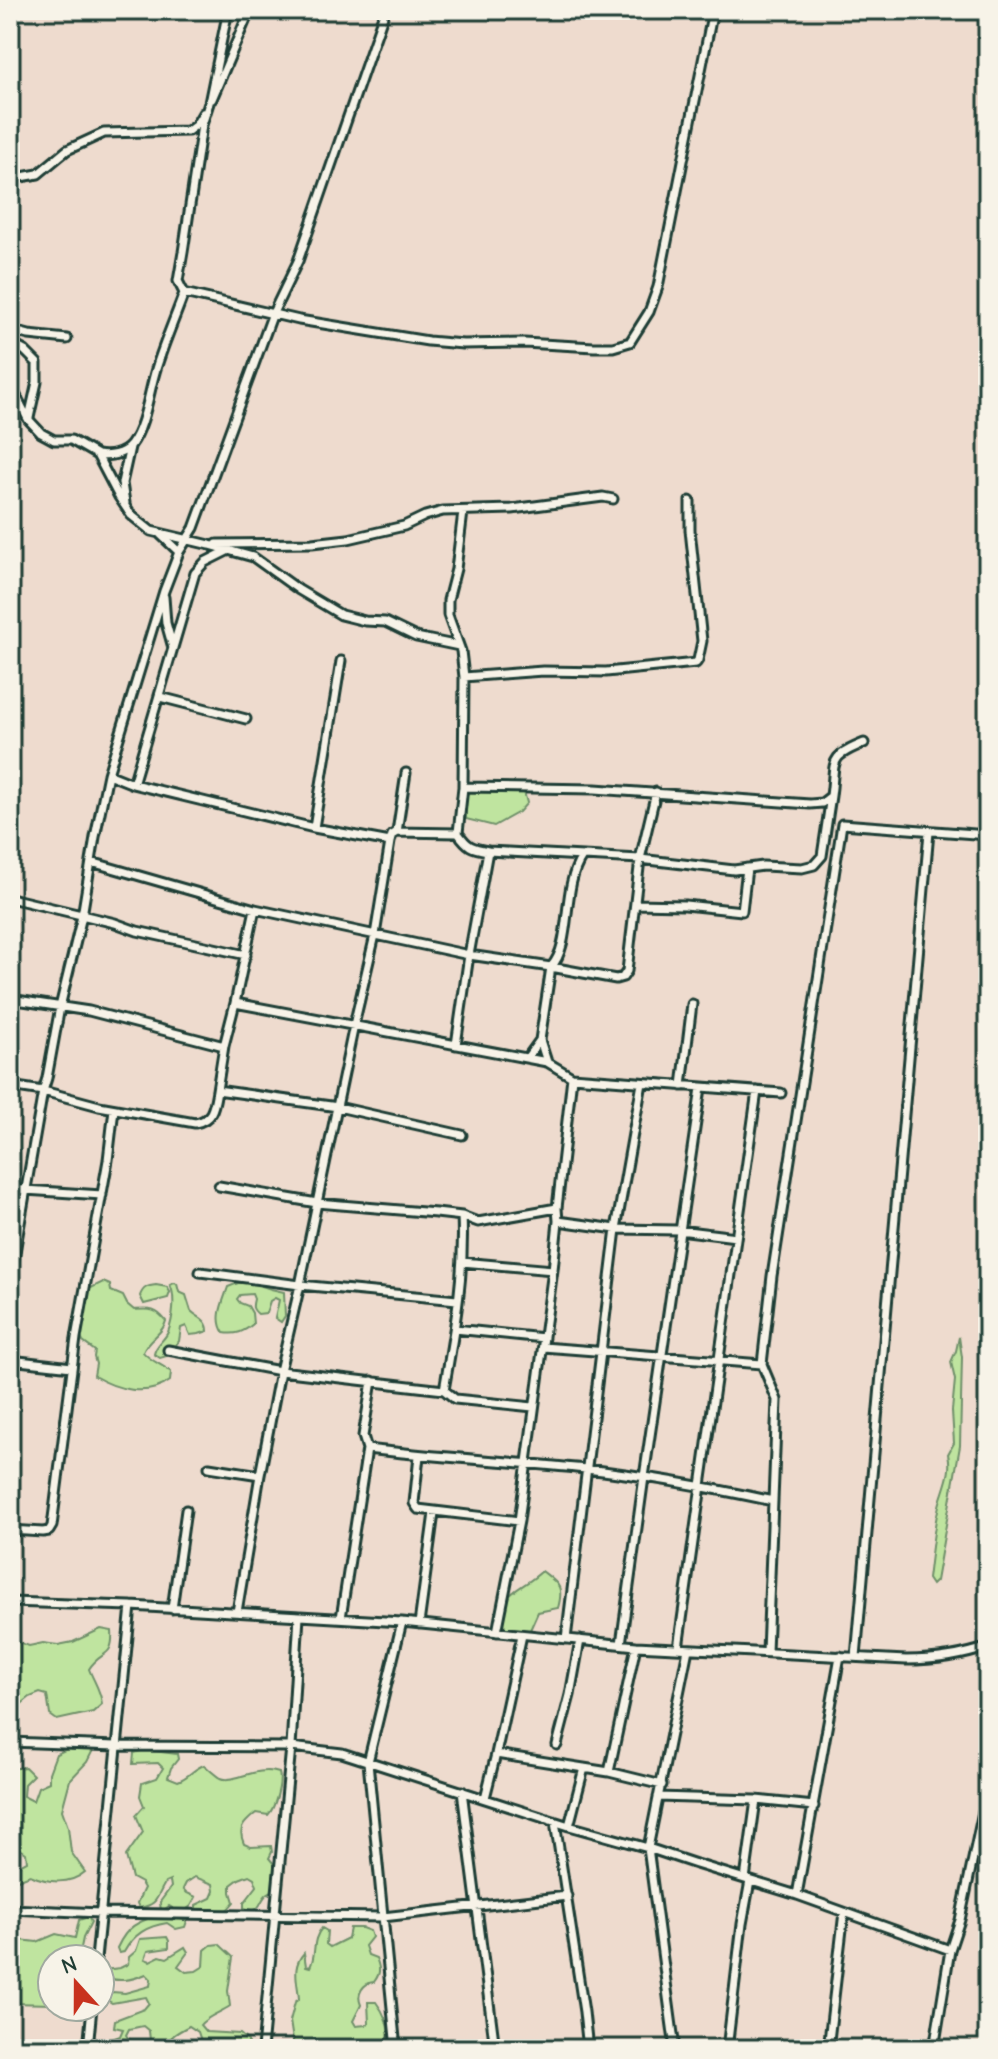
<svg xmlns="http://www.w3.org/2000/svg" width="998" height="2059" viewBox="0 0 998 2059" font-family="'Comic Neue',sans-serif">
	<rect width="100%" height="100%" fill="#eedbce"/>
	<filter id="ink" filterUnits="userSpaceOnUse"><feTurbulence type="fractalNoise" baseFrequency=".0125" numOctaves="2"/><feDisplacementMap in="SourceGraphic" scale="16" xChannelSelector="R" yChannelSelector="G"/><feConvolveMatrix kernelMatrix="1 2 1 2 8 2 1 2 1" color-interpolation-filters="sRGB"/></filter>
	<g filter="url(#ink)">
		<path fill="#bfe49f" stroke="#6f906a" stroke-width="2" d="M467,787l56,1 4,15 -8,9 -25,14 -28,-7 -1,-21z
			M103,1282l7,3 1,6 12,5 4,8 7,6c16,-1 22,-2 32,11 -3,13 -18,18 -23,31 7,9 19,12 28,20l-1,9c-23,17 -54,8 -76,-5l2,-12 -2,-7 1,-6 -12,-9 -6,-13 4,-36z
			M250,1282l21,7 13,3 1,24 -4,6 -6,-4 4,-18 -4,-2 -5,3 -4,12 -8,1c-6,-5 -6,-7 -4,-15l-2,-5 -12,1 -3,4 3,4 8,3 4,7 1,11c-9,8 -17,11 -29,9 -10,-14 -1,-31 4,-46l10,-4z
			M174,1283l3,1 2,8 7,3 5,16c7,7 17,8 17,20l-9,3 -9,1 -4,-9 -5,2 -2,13 -12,15 -7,2 -6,-4c2,-10 10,-13 14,-22 5,-12 8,-36 2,-47z
			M156,1285l11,2 3,5 -2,6 -24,6 -4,-8c3,-9 8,-10 16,-11z
			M959,1337l3,20 -2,89 -24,135 -4,4 -4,-6c3,-23 5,-47 10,-69 4,-20 15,-36 10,-56l6,-11 -2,-32 3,-31 -4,-18 5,-11z
			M542,1571c17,13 22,15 16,37l-20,4 -8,18 -14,2 -11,-4c-9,-38 14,-35 37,-57z
			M101,1629l11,2c2,28 -11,19 -23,38 5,13 12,22 13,35l-9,8 -36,8 -7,-5 -3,-20 -7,-2 -10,4 -11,9h-9v-67l19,7 14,-3 15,2 15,-3z
			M74,1746l19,4 -6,12 -17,18 -8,30 6,17 3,25 14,20c-15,13 -37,11 -55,3l-20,8v-13l17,-9 -1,-8 -13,-9 -1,-9 -2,-1v-65l15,-2 8,8 -9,9 -1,12 10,5 5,-14 11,-5v-9l7,-19z
			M145,1750l32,4 1,5 -7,9 -3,9 10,4c11,-4 15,-12 26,-16 5,4 11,10 16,13 13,6 36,-13 59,-5 3,10 -4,35 -11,42l-12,-2c-12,10 -19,15 -12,31l7,3 20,-1 1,6 -3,6 5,6c0,10 5,15 2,25 -3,2 -7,3 -10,6 -8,9 -5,19 -22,13v-5l13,-17 -3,-8 -5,-3 -10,4 -8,6v7l3,10c-8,10 -8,9 -19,8 -6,-1 -13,1 -19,0v-5l15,-7 3,-7 -1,-7 -18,-7 -9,6 -3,6 4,4 9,4 -5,9 -10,7 -12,-7 -8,6 -1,-10 11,-15 -1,-6 -5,2c-9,15 -7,22 -26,25l-2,-5 7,-15 -3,-5 -9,-5 -6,-22 17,-24 -7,-17 8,-9 -4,-10 2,-13 15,-5 6,-10 -5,-5 -25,1 1,-11z
			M159,1915l10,1 18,5 -2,6 -9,2 -9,-6c-20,3 -33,11 -43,29l-5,1 -2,-5c10,-22 20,-26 42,-33z
			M10,1917l3,1c2,7 -3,14 -1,21l25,3 19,-8 19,4 4,-18 9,-3 3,5 -8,16 -2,10 5,11h-15l2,-3 -4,-4 -6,2v5h-11v45l-42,-1z
			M322,1928l5,3 -1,13 4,3 18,-9 2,-10h12l8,3 2,6 -7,9 3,9 8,3c4,10 5,15 -2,24 -11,1 -18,12 -13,23l-8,16 3,5 10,-1 3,-2 -1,-21h8c10,13 15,29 11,45l-9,-2 -3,-5 -6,2 -4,7h-70l-1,-2 -4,-26 5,-19 4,-3c-1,-17 -8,-32 5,-46l2,13 4,1c7,-13 1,-27 12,-39z
			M167,1937l2,4v7l-21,3 -3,8 5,2 10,-5 7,2 18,-11 3,5 -10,14 8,6 10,-1 8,-5 1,-16 6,-5 8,-1 14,13 -5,34 2,15c-10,7 -23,10 -30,19l6,7 34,2 8,7v8h-62l15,-8 -3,-9 -9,-6c-11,6 -21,10 -23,23h-15l-2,-18 -6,-5 -14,3 -3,6 10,14h-29l-13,-4 1,-6h17l8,-3 3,-7 -9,-2 1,-7 29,-11 5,-6 -3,-6 -34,6 -10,-6 10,-5 13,1 25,-7 1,-7 -5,-5c-16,7 -28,8 -44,3l2,-7 16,-2 8,-4 1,-7 7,-6 4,-12z"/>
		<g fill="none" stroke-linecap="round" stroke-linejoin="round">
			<defs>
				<path id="street" d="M212,99l38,-89
					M10,183l6,-5 22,-4 29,-24 37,-17 84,-2 8,-6 7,-12
					M184,293l115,27 129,21 35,3 61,-1 70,4h19l17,-5 19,-30 9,-25 55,-277
					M10,330l19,5 38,4
					M10,343l15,8 12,12v19l-8,36
					M10,384l18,35 13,14 13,7h17l26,15 22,42 12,18 20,16 59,14 43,12 46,33 42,25 24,6 20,1 31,15 43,9
					M97,455c11,2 26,0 34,-10 14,-18 18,-54 25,-76 8,-26 19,-51 28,-76l-6,-12 5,-29 19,-127 7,-22 19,-93
					M125,503l-3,-20 8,-36
					M463,512l-7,57 -8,31v15l13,36 3,26 -1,110 -5,46c10,14 13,15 30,18l152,8 94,11 29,-4 39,2 12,-3 8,-9 9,-60
					M217,544l95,-1 36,-4 56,-13 21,-10 18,-5 69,-2 91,-12 10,2
					M179,552l15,-24 79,-215 25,-52 87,-251
					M164,597l2,26 7,25
					M464,677l79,-6 63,1 90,-9 2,-3 4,-19 -12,-111v-29
					M160,697l86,22
					M108,774l25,10 181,44 76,14
					M133,784l62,-211 10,-11 24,-12
					M463,787l132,2 215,15 12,-1 9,-7c5,-36 -4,-38 33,-53
					M314,828l27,-167
					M397,832l61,1
					M91,862l164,47 214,46 82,12 65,12 7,-2 4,-6 13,-112 16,-67
					M10,898l105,25 22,8 109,24
					M635,904l50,1 57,6 5,-43
					M255,909l-20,94 -11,43 -7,44 121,17 124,28
					M10,999l79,12 135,35
					M235,1003l312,59 25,15 209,16
					M456,1045l13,-90 19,-104
					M527,1058l13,-18
					M547,1062l-7,-22 11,-73c22,-23 10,-80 31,-110
					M10,1086l33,5 56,15 96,17c18,-3 19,-16 22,-33
					M682,1086l10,-82
					M219,1186l98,17 119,10 26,3 16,6 79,-14
					M10,1189l92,6
					M462,1216c3,59 -8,116 -18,174l11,9 78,8
					M558,1221l58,8 63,1 57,7
					M462,1262l91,8
					M200,1272l100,13 157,15
					M10,1281l33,-190 4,-13 13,-71 22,-91 13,-79 13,-63 56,-183 15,-39 -19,-18
					M455,1329l89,9
					M543,1347l219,17
					M168,1350l112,21 164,19
					M10,1360l62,7
					M367,1449c73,9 146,12 219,20 63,7 126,19 187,32
					M419,1456l-5,47 4,6 101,12
					M209,1467l51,8
					M10,1530l33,2 6,-1 3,-5 24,-188 32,-178 6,-51
					M10,1602l121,4 271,16 234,24 270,14c27,0 56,-4 82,-13
					M172,1609l14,-99
					M237,1612l23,-137 20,-104 20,-86 54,-260 21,-90 15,-93 2,-7 5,-3 9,-59
					M341,1618l26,-169 -4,-13 9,-55
					M419,1624l15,-111
					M497,1632l22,-111 34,-251 5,-49 -1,-13 15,-131
					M566,1639l50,-410 26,-146
					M621,1644l23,-167 57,-389
					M678,1648l79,-557
					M767,1652l10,-252 -15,-36 10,-88 70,-452 146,11
					M856,1657l73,-825
					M10,1742l106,4 175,1 51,6 227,73 79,22 48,16 101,31 153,55
					M557,1745l13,-50 10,-55
					M496,1754l113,18 53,13
					M609,1772l27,-126
					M462,1791l33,258
					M658,1797l98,3 58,6
					M485,1798l11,-44 26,-119
					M555,1822l29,190 4,37
					M569,1826l15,-58
					M745,1879l11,-79
					M797,1895l43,-239
					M10,1909l90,4 283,4 184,-21
					M96,1959l35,-353
					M88,2049l4,-42
					M262,2049l29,-302 8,-131
					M396,2049l-28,-287 34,-140
					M675,2049l-27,-201 40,-199
					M727,2049l15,-125 8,-43
					M828,2049l16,-137
					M934,2049l16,-99 10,-30 28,-132"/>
			</defs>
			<use href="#street" stroke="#1f3d34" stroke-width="13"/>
			<use href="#street" stroke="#f7f3e8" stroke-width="7"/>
		</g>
	</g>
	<rect width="998" height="2059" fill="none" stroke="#f7f3e8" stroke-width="40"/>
	<rect x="20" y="20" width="958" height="2019" fill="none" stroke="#1f3d34" stroke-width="3" filter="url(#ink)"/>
	<g transform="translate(76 1983) rotate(339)"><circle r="38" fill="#f7f3e8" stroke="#a1aaa0" stroke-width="2"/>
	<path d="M0-6L14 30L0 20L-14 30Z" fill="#c8321e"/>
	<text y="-12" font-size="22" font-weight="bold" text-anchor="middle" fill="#1f3d34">N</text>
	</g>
</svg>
